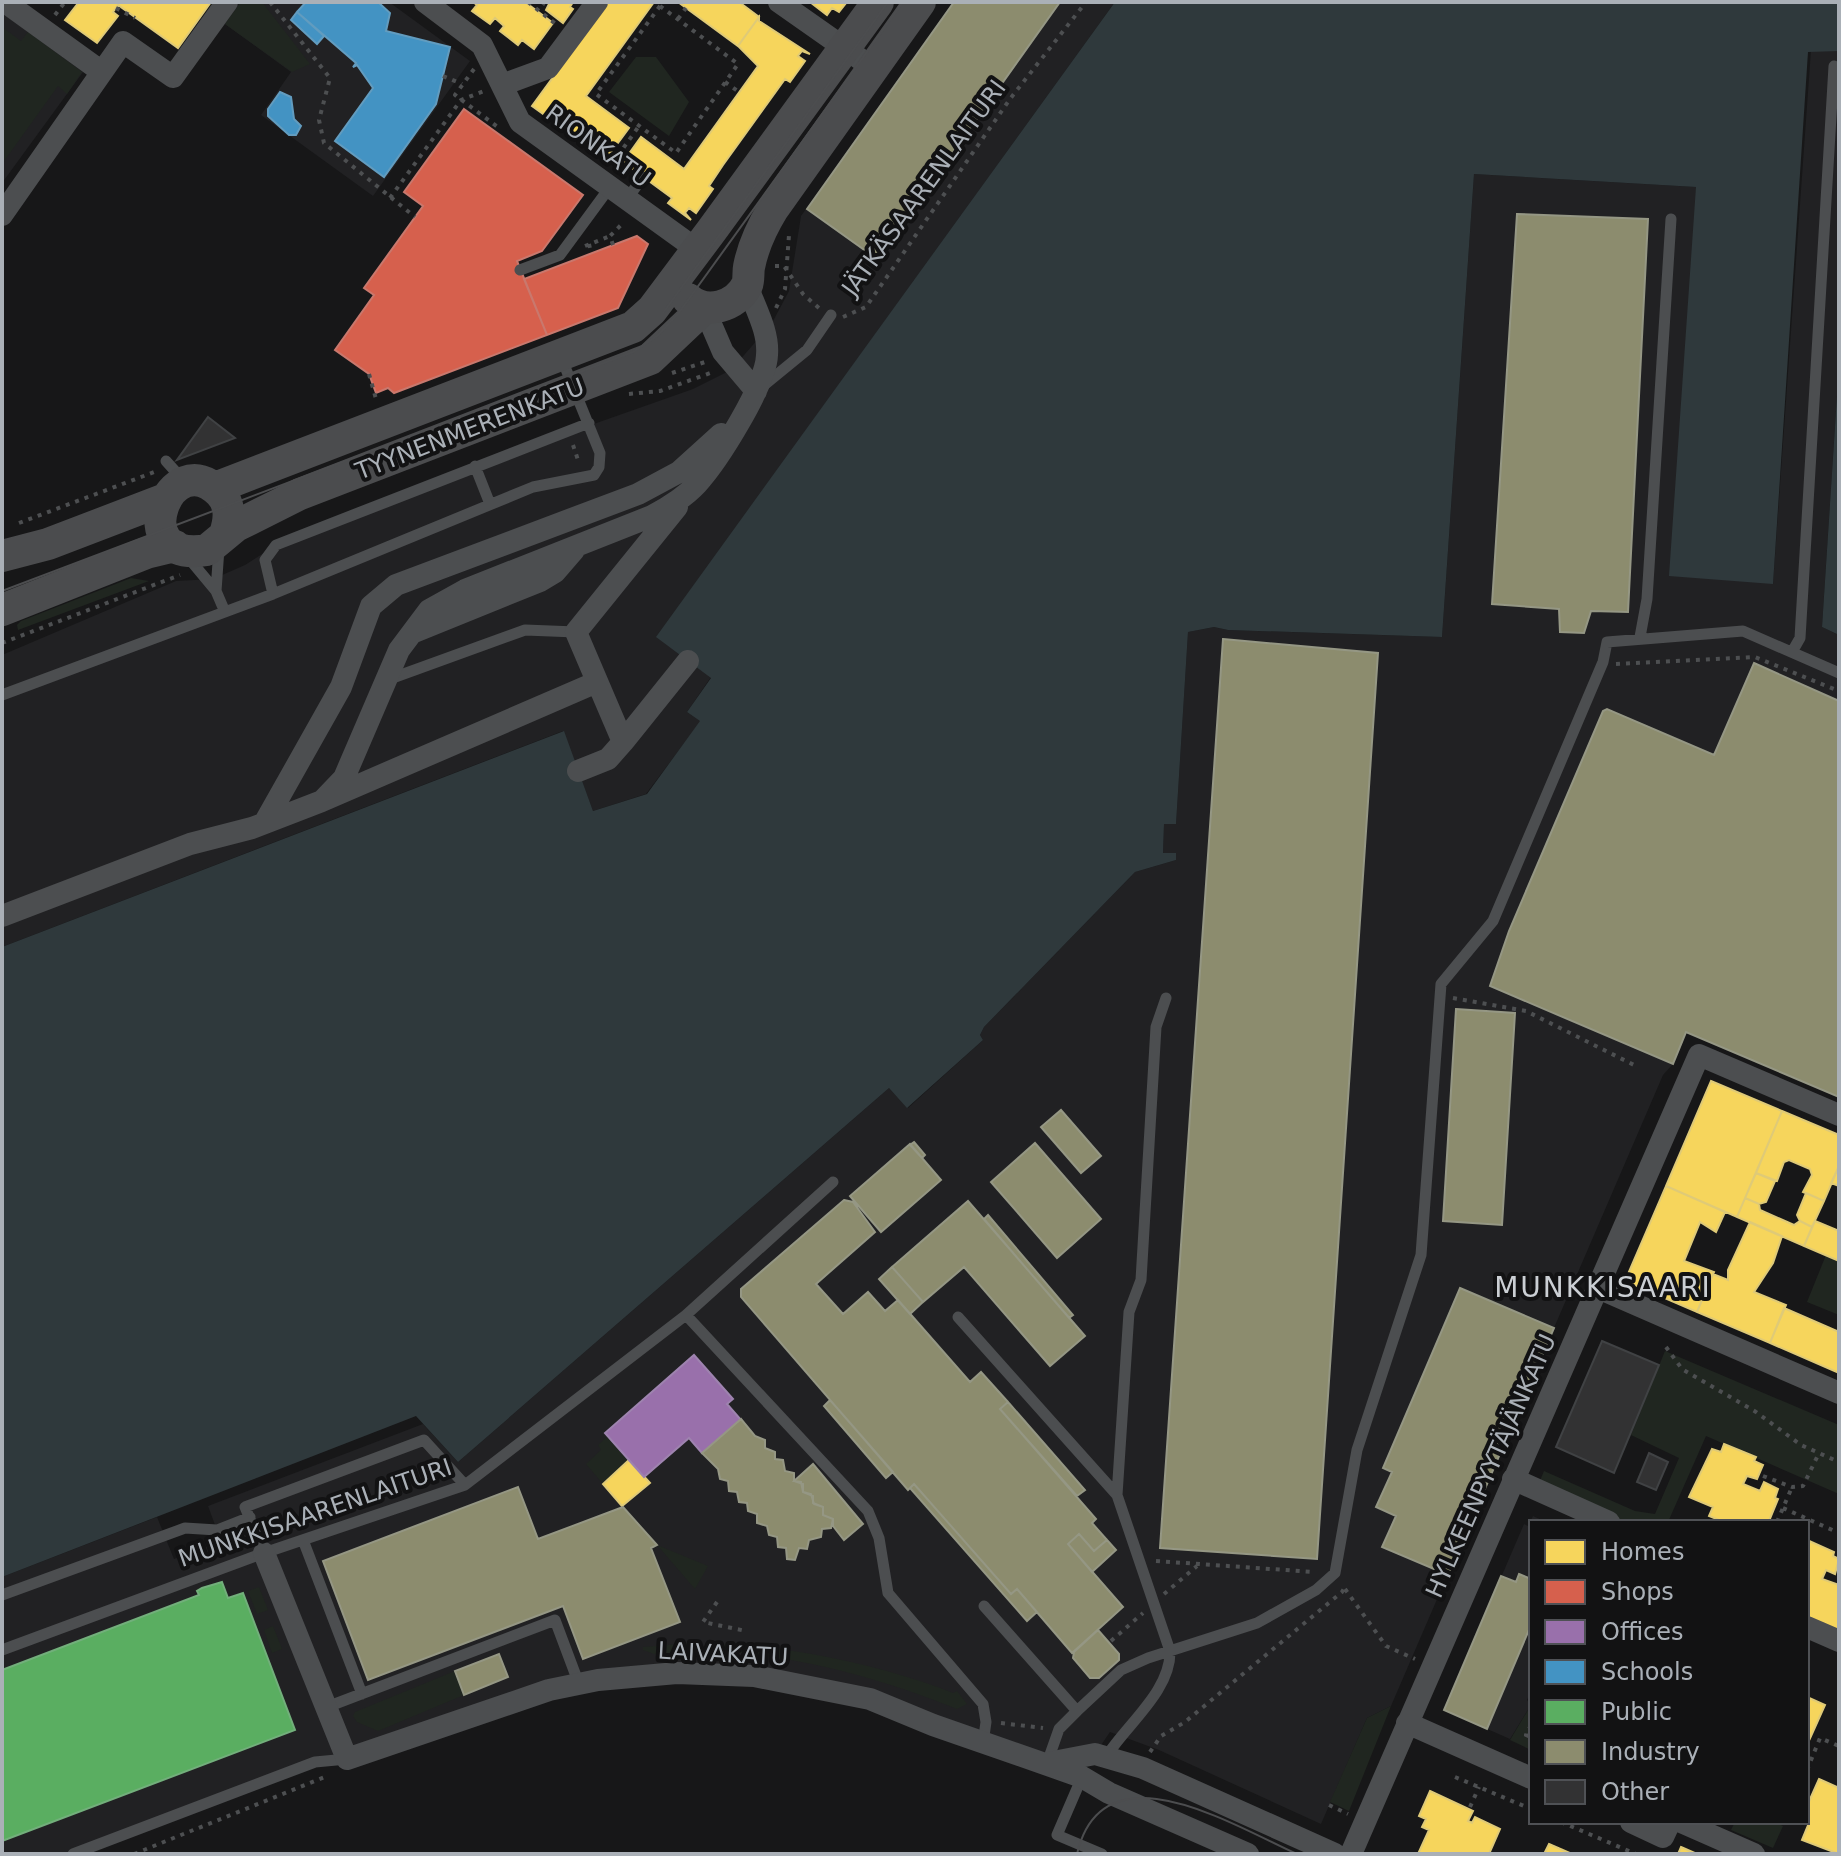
<svg xmlns="http://www.w3.org/2000/svg" width="1841" height="1856" viewBox="0 0 1841 1856" font-family="'DejaVu Sans',sans-serif">
	<rect width="100%" height="100%" fill="#171718"/>
	<path fill="#212123" d="M240,2h149l81,59 -97,135 -112,-81 30,-43 -66,-48z
		M953,2h162l-458,635 54,40 -24,35 14,9 -55,73 -53,17 -30,-80 -561,216v-292l174,-74 37,-2 32,-14 31,-20 199,-79 218,-77 38,-19 41,-47 17,-32 12,-75z
		M2,13l81,59 -81,111z
		M1811,50l28,1v314l-17,262 17,8v462l-153,-65 -13,32 -10,11 -272,631 -24,12 -46,106 -162,-74 -49,-18 -15,22 -48,9 -233,-77 -216,-6 -284,82 -241,92h-71v-277l155,-60 17,42 47,-18 -13,-35 215,-82 35,38 431,-374 19,20 75,-68 -3,-5 4,-8 151,-155 41,-12 -13,-7 1,-30 12,1 12,-192 26,-5 14,3 214,7 32,-463 222,13 77,397z
		M1533,1516l13,6h-15v169l-4,9 4,5 -21,34 -66,-29 80,-186 4,2z"/>
	<path fill="#202620" d="M241,2h21l48,62 -18,8 -67,-48z
		M2,27l19,14 7,-9 54,40 -15,22 -9,-8 -56,78z
		M636,57h20l33,45 -20,34 -60,-44z
		M131,578l18,3 -131,49 -1,-5 4,-4z
		M1826,1255l13,6v54l-32,-13z
		M1665,1351l174,74v69l-133,-58 -38,86h-43l-86,-39 5,-12 91,40 20,3 24,-56 -48,-23z
		M608,1436l21,24 -26,24 -17,-20 15,-14 -3,-5z
		M657,1545l51,21 -13,23z
		M259,1587l9,23 -11,4 -9,-23z
		M273,1626l9,23 -10,4 -8,-23z
		M693,1643l2,8 -41,3 -11,-4v-3z
		M711,1644c72,0 176,22 242,49l4,-2 10,13 -10,5c-79,-32 -160,-54 -245,-58z
		M455,1671l9,24 -86,36 -21,-9 -4,-6 2,-4z
		M1531,1705v45l-21,-10z
		M1391,1706l-42,105 -19,-9 37,-84z
		M1735,1822h39l9,4 -10,22 -42,-18z"/>
	<path fill="#2f393c" d="M1115,2h724v49l-31,1 -35,532 -104,-8 27,-389 -222,-13 -32,463 -214,-7 -14,-3 -26,5 -12,192h-12l-1,29h13v7l-41,12 -151,155 -4,8 3,5 -76,68 -18,-20 -431,374 -42,-46 -414,161v-630l562,-216 29,80 54,-17 53,-73 -13,-9 24,-34 -55,-41z
		M1839,365v270l-17,-8z"/>
	<path fill="#f6d55c" stroke="#dfca77" stroke-width="2" d="M79,2h132l-33,46 -60,-43 -5,7 5,4 -21,27 -32,-23z
		M473,2h52l28,21 -19,26 -12,-9 -4,5 -18,-14 4,-5 -9,-8 -5,6 -18,-13 5,-6z
		M550,2h23l-3,5 3,2 -10,14 -17,-13z
		M608,2h46l-68,94 43,32 -23,31 -74,-53z
		M678,2h61l20,15 -21,29z
		M810,2h35l1,1 -7,9 -7,-4 -5,7z
		M759,17v4l51,33 -8,-3 -4,5 7,5 -15,21 -5,-3 -62,86 -14,21 4,3 -17,24 -7,-5 -4,5 6,7 -23,-17 4,-5 -49,-36 18,-25 43,32 74,-103 -20,-20z
		M1711,1081l71,30 -45,106 -71,-31z
		M1782,1111l57,24v31l-15,35 -21,-9 9,-17 -2,-6 -21,-9 -5,2 -7,19 -21,-8z
		M1839,1166v20l-8,-3z
		M1756,1173l19,8 -9,21 -7,2 -14,-6z
		M1666,1186l59,26 -9,20 -16,-10 -16,39 30,11 -17,40 -72,-31z
		M1806,1193l18,8 -12,26 -12,-6 -3,-6z
		M1745,1198l14,6 1,6 34,15 6,-4 12,6 -8,19 -67,-29z
		M1815,1221l24,10v30l-35,-15z
		M1750,1222l32,14 -9,27 -19,29 32,13 -16,38 -73,-31 16,-38 15,6v-10z
		M1784,1308l55,24v41l-69,-30z
		M1724,1444l32,13 -2,4 9,4 -6,14 -10,-3 -4,8 17,7 4,-9 14,7 -3,9 3,1 -9,22 3,1h-48l-15,-6 4,-9 -24,-10 23,-48 9,3z
		M629,1460l21,23 -28,23 -19,-22z
		M1807,1540l27,12 -1,4 6,3 -4,15 -9,-4 -4,9 17,6v48l-32,-14z
		M1807,1697l18,8 -18,40z
		M1819,1779l20,9v66l-37,-14 7,-17 -2,-17z
		M1430,1791l43,20 -5,10 4,2 3,-6 25,12 -11,25h-71l11,-24 -7,-3 4,-8 -7,-3z
		M1549,1844l23,10h-28z
		M1681,1847l16,7h-19z"/>
	<path fill="#d6604d" stroke="#c9786d" stroke-width="2" d="M464,109l119,86 -41,56 -25,10 30,74 -153,58 -6,-5 -12,5 -7,-19 -34,-24 39,-55 -10,-7 59,-82 -19,-14z
		M637,236l11,8 -30,64 -71,27 -23,-56z"/>
	<path fill="#9970ab" stroke="#9e83af" stroke-width="2" d="M694,1355l39,44 -6,5 14,16 -39,33 -13,-15 -45,39 -39,-44z"/>
	<path fill="#4393c3" stroke="#629cbf" stroke-width="2" d="M306,2h72l12,11 -4,18 64,16 -14,57 -52,73 -49,-36 38,-53 -16,-23 -4,2 3,-4 -59,-51z
		M297,12l27,24 -7,8 -26,-24z
		M280,92l11,5 3,22 7,7 -5,9h-7l-21,-19v-7z"/>
	<path fill="#5aae61" stroke="#72af7b" stroke-width="2" d="M222,1582l6,16 15,-5 52,137 -293,111v-171l197,-75 -2,-4 5,-3z"/>
	<path fill="#8c8c6e" stroke="#959784" stroke-width="2" d="M954,2h106l-183,257 -70,-50z
		M1517,214l131,5 -20,393 -37,-1 -7,22 -24,-1 -1,-23 -67,-5z
		M1223,639l155,14 -61,906 -157,-11z
		M1754,663l85,38v396l-153,-65 -13,32 -183,-78 19,-55 94,-220 4,-2 107,46z
		M1456,1009l59,4 -13,212 -59,-4z
		M1061,1110l40,46 -20,17 -40,-46z
		M914,1142l11,13 -3,3 -12,-13z
		M1035,1143l66,76 -44,39 -66,-76z
		M910,1144l31,36 -60,52 -31,-36z
		M844,1200l9,2 22,30 -59,52 27,30 25,-22 17,19 13,-11 72,82 11,-10 27,30 -8,7 96,110 -4,4 15,17 -13,11 -15,-17 -11,10 55,63 -51,46 -55,-64 -6,5 -97,-110 -6,6 -167,-193v-8z
		M968,1201l117,135 -35,30 -86,-99 -41,35 -31,-35z
		M988,1215l85,100 -4,3 -85,-99z
		M892,1267l31,35 -13,12 -31,-35z
		M1460,1288l94,40 -106,247 -66,-28 14,-31 -20,-9 16,-35 -9,-4z
		M830,1400l63,72 -7,6 -62,-72z
		M1008,1402l77,88 -8,6 -77,-87z
		M741,1419l14,17 10,4v8l10,4v7l8,1 2,11 9,2v8l9,3v8l10,4v7l10,4v8l10,4 -2,9 -9,1 -1,8 -12,3 -2,9 -8,-1 -4,12 -8,-1 -1,-11 -8,-1 -1,-10 -8,-2 -2,-9 -10,-3v-9l-9,-3 -1,-8 -8,-1 -2,-10 -8,-1 -1,-10 -8,-2 -2,-10 -16,-16z
		M813,1464l50,60 -19,16 -11,-14v-7l-10,-4v-8l-9,-3 -3,-10 -8,-2 -2,-10 -7,-1z
		M914,1484l97,110 6,-5 20,23 -10,9 -117,-133z
		M518,1487l20,52 85,-32 34,38 -6,3 29,74 -97,37 -20,-53 -195,74 -45,-119z
		M1079,1534l15,17 13,-11 9,10 -24,22 -24,-28z
		M1519,1574l12,5v46l-44,104 -43,-19 57,-134 15,6z
		M1098,1630l21,24v6l-20,18h-9l-17,-20 1,-6z
		M499,1654l9,23 -44,18 -9,-24z"/>
	<path fill="#323233" stroke="#404244" stroke-width="2" d="M208,417l27,21 -58,22z
		M1602,1341l57,24 -45,108 -58,-26z
		M1649,1453l19,9 -12,28 -19,-8z"/>
	<g fill="none" stroke-linecap="round" stroke-linejoin="round">
		<path stroke="#4d4f51" stroke-width="4" stroke-dasharray="4 6" stroke-linecap="butt" d="M270,2l60,76 -11,42 5,23 91,74
			M528,2l29,23
			M542,2l7,5
			M660,6l-64,88 80,59 62,-89 -78,-58 3,-4
			M116,8l19,10
			M55,15l10,-13
			M678,19l8,-11
			M474,69l-19,26 44,33
			M443,76l19,8
			M725,82l14,10
			M612,164l27,-38
			M390,198l71,-98 23,-9
			M589,244l2,9
			M613,245l-3,-9 14,-14
			M585,246l25,-10
			M775,266h9l19,28 17,15
			M776,308l9,-19 4,-54
			M843,317l23,-10 144,-208 76,-97
			M672,373l33,-11
			M369,374l7,25
			M629,394l31,-3 53,-19
			M573,445l6,18
			M19,523l138,-52
			M2,643l178,-68
			M1616,664l139,-7 84,34
			M1453,998l73,13 110,55
			M1666,1347l16,22 74,43 45,33 38,17
			M1763,1476l29,11 11,-1 16,-33
			M1783,1508l56,25
			M1777,1522l15,-35
			M1156,1561l158,11
			M1345,1589l41,57 29,13
			M1164,1594l33,-28
			M717,1602l-14,20 43,9
			M1111,1641l32,-28
			M1001,1723l42,5
			M1531,1725l-5,10 5,2
			M1150,1752l11,-16 24,-14 157,-130 4,-7
			M1807,1770l13,-32 19,8
			M1455,1777l76,32
			M1329,1805l19,9
			M1470,1807l9,-20
			M1561,1822l75,32
			M134,1854l193,-78"/>
		<path stroke="#4c4e50" stroke-width="11" d="M627,199l16,-22
			M520,270l40,-15 50,-68
			M763,386l44,-36 24,-35
			M166,461l18,20
			M475,466l15,38
			M186,555l30,36 9,21
			M216,591l3,-43
			M273,594l-8,-34 11,-15 313,-122
			M1640,637l7,-38 24,-380
			M1792,652l8,-14 34,-572
			M387,680l138,-50 51,2
			M2,695l271,-101 260,-107 61,-12 5,-8 1,-14 -39,-96
			M686,1315l182,196 11,27 9,55 95,111 3,18 -3,21
			M958,1317l159,178
			M303,1540l59,154
			M264,1553l-19,-46 179,-67 41,45
			M2,1595l183,-67 32,2 33,-13
			M984,1606l93,105 -18,18 -12,34
			M2,1650l262,-97 201,-68 221,-170 147,-133
			M327,1707l228,-87 24,64
			M1077,1711l44,-41 27,-12 109,-35 59,-33 19,-17 22,-123 64,-195 20,-271 52,-63 110,-259 4,-20 136,-11 96,42
			M1106,1757c20,-32 65,-66 64,-106l-53,-156 12,-183 12,-32 15,-253 10,-29
			M1082,1777l-25,58 45,19
			M73,1854l242,-92 32,-3"/>
		<path stroke="#4c4e50" stroke-width="22" d="M5,2l97,70
			M425,2l57,43 38,77 176,127
			M779,2l94,66
			M502,85l46,-17 49,-66
			M2,215l121,-173 50,35 54,-75
			M704,308l19,44 33,39
			M414,632l126,-51 15,-9 19,-22
			M623,742l65,-81
			M578,771l30,-12 15,-17 -47,-110 101,-125
			M322,801l22,-23 55,-128 30,-40 36,-20 187,-74c17,-9 32,-18 45,-32 21,-23 69,-99 70,-129 2,-24 -12,-47 -20,-70
			M265,822l76,-135 30,-81 25,-21 242,-91 41,-22 42,-38
			M2,916l188,-72 62,-16 70,-27 275,-119
			M1598,1288l241,105
			M1513,1479l96,43
			M264,1553l83,206 202,-69 49,-10 79,-7 77,3 116,23 63,26 149,52 27,16 139,61
			M1807,1627l32,14
			M1407,1723l124,55
			M1048,1763l47,-9 48,14 192,86
			M1631,1822l32,15 7,-15
			M1681,1822l73,32
			M1351,1854l348,-799 140,60"/>
		<path stroke="#4b4c4e" stroke-width="32" d="M688,299c18,16 48,8 59,-14 2,-4 1,-13 2,-18 4,-21 13,-40 24,-58l147,-207
			M215,488l418,-161 19,-17 60,-80 166,-228
			M225,534c5,-15 6,-29 -5,-41 -50,-52 -98,71 -13,57l29,-24 64,-32 350,-135 54,-51
			M2,556l46,-12 115,-44
			M2,610l144,-57 29,-7"/>
		<path stroke="#4c4d4f" stroke-width="2" d="M663,313l225,-311
			M2,591l631,-239 24,-16 21,-22 225,-312
			M1077,1854c26,-111 159,-27 220,0"/>
	</g>
	<g text-anchor="middle" stroke-width="8" stroke-linejoin="round" paint-order="stroke">
		<g font-size="24" fill="#aab0b7" stroke="#121213">
			<text transform="translate(598 146) rotate(36)" y="8">RIONKATU</text>
			<text transform="translate(924 188) rotate(-54)" y="8">JÄTKÄSAARENLAITURI</text>
			<text transform="translate(470 429) rotate(-21)" y="8">TYYNENMERENKATU</text>
			<text transform="translate(1491 1466) rotate(-66)" y="8">HYLKEENPYYTÄJÄNKATU</text>
			<text transform="translate(315 1513) rotate(-19)" y="8">MUNKKISAARENLAITURI</text>
			<text transform="translate(723 1654) rotate(3)" y="8">LAIVAKATU</text>
		</g>
		<g font-size="28" letter-spacing="2" fill="#cbcfd4" stroke="#121213">
			<text x="1603" y="1297">MUNKKISAARI</text>
		</g>
	</g>
	<rect width="1841" height="1856" fill="none" stroke="#aab0b7" stroke-width="8"/>
	<rect x="1529" y="1520" width="280" height="304" fill="#121213" stroke="#4f5155" stroke-width="2"/>
	<rect x="1545" y="1540" width="40" height="24" fill="#f6d55c" stroke="#4f5155" stroke-width="2"/>
	<text x="1601" y="1560" font-size="24" fill="#aab0b7">Homes</text>
	<rect x="1545" y="1580" width="40" height="24" fill="#d6604d" stroke="#4f5155" stroke-width="2"/>
	<text x="1601" y="1600" font-size="24" fill="#aab0b7">Shops</text>
	<rect x="1545" y="1620" width="40" height="24" fill="#9970ab" stroke="#4f5155" stroke-width="2"/>
	<text x="1601" y="1640" font-size="24" fill="#aab0b7">Offices</text>
	<rect x="1545" y="1660" width="40" height="24" fill="#4393c3" stroke="#4f5155" stroke-width="2"/>
	<text x="1601" y="1680" font-size="24" fill="#aab0b7">Schools</text>
	<rect x="1545" y="1700" width="40" height="24" fill="#5aae61" stroke="#4f5155" stroke-width="2"/>
	<text x="1601" y="1720" font-size="24" fill="#aab0b7">Public</text>
	<rect x="1545" y="1740" width="40" height="24" fill="#8c8c6e" stroke="#4f5155" stroke-width="2"/>
	<text x="1601" y="1760" font-size="24" fill="#aab0b7">Industry</text>
	<rect x="1545" y="1780" width="40" height="24" fill="#323233" stroke="#4f5155" stroke-width="2"/>
	<text x="1601" y="1800" font-size="24" fill="#aab0b7">Other</text>
</svg>
